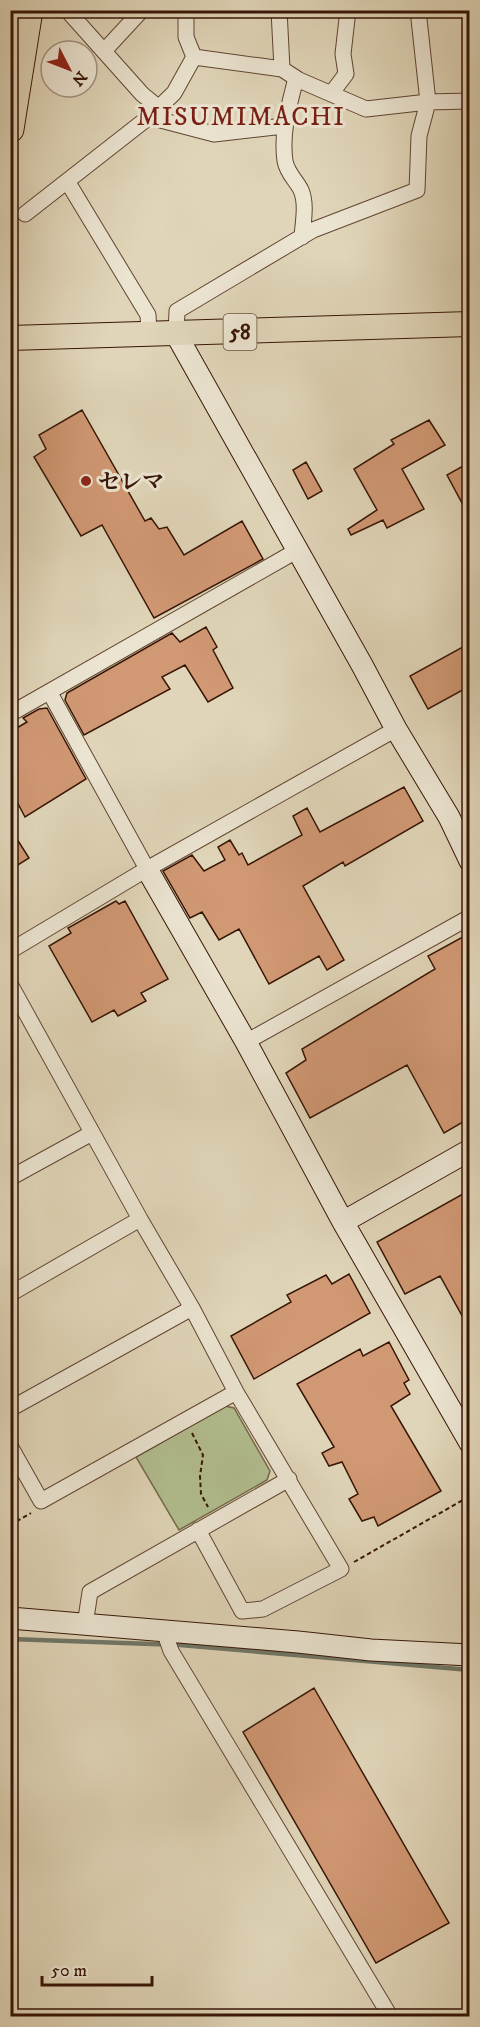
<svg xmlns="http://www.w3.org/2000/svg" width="480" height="2027" viewBox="0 0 480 2027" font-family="'IM FELL DW Pica','Noto Serif JP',serif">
	<rect width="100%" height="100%" fill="#e0d5b8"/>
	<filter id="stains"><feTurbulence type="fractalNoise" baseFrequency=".00333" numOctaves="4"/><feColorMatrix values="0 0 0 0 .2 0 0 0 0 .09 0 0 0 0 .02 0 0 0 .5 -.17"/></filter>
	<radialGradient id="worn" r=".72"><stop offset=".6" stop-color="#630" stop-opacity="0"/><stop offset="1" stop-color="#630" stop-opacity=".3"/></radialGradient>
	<path fill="#b1bd8f" stroke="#74694a" stroke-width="1.5" d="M225,1406l9,2 36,63 -3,9 -88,50 -43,-73z"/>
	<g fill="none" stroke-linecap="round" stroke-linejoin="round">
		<path stroke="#6f7768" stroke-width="4.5" d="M10,1639l170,6 290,25"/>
	</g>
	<path fill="#d09873" stroke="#371506" stroke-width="1.5" d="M82,410l63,111 6,-3 8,11 8,-2 17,28 58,-34 21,38 -109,59 -52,-93 -21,11 -47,-79 12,-8 -7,-14z
		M429,420l16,25 -43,24 22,40 -37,19 -4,-8 -32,15 -3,-6 29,-19 -23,-41 40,-25 -3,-4z
		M306,462l16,29 -14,8 -15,-29z
		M470,462v56l-23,-43z
		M206,627l11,20 -4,3 20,38 -25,14 -23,-37 -23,12 8,12 -86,46 -19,-35 2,-7 105,-60 8,9z
		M470,643v43l-42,23 -18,-33z
		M47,708l39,71 -61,38 -9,-17 -6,3v-71l17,-10 -4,-4 16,-9z
		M404,787l19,34 -78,45 -2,-4 -40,24 41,74 -17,10 -8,-14 -50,28 -30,-55 -20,11 -17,-28 -12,6 -27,-47 29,-16 12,16 21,-11 -7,-13 12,-7 9,15 3,-2 6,12 54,-30 -9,-19 14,-8 13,24z
		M10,828l19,30 -19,12z
		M116,901l3,3 6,-3 43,78 -27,14 5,8 -28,15 -4,-6 -22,12 -43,-76 22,-13 -3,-5z
		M470,933v167l-6,3 6,15 -26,15 -37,-68 -97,53 -24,-45 20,-13 -4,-11 133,-80 -7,-13z
		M470,1190v140l-30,-54 -35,18 -28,-52z
		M349,1274l21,39 -116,66 -23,-43 60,-34 -4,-7 39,-20 6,9z
		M389,1342l20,38 -5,3 6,11 -19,12 50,85 -63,35 -4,-9 -12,4 -13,-22 9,-5 -16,-32 -13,4 -7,-13 12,-6 -37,-63 63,-35 3,7z
		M314,1688l135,235 -73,40 -133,-231z"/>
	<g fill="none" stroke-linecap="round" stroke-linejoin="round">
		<defs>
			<path id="street" d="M67,10l75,84 17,14
				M190,10l-4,5v22l8,20
				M279,10l3,59
				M104,51l38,-41
				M194,57l88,12 17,11 67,29 62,-7 42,-1
				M296,78c-7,28 -15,54 -11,83 2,12 11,19 16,29 6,14 2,32 1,47
				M331,94l15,-20 -3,-20 5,-44
				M149,117l65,17 70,-8
				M67,181l81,134 1,18
				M25,214l124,-97 25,-24 20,-36
				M176,334l1,-23 136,-81 104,-40 2,-54 9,-34 -10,-92
				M50,693l97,176
				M10,714l288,-164
				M10,951l137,-82 249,-140
				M10,984l130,235 52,89 44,84 105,177 -78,40 -21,2 -44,-81
				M246,1042l224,-125
				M10,1178l82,-45
				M10,1294l130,-75
				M10,1409l182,-101
				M10,1446l31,55 195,-109
				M85,1625l5,-33 199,-113
				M164,1631l7,20 219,365"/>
			<path id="secondary" d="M176,334l186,331 34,64 53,88 21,44
				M147,869l99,173 97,180 127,221
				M343,1222l127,-72
				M10,1618l288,24 73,8 99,5"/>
			<path id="primary" d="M10,338l460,-14"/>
			<path id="highway" d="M10,129l19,-119"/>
		</defs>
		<use href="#street" stroke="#614532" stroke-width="17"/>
		<use href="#secondary" stroke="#371506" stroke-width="23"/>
		<use href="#primary" stroke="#371506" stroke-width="26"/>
		<use href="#highway" stroke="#371506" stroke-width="29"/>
		<path stroke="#371506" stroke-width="2" stroke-dasharray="4.5 3" stroke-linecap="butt" d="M192,1433l11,22 -3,21 1,18 7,13
			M10,1525l21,-12
			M354,1562l116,-66"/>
		<use href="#street" stroke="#ebe4d1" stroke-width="15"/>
		<use href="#secondary" stroke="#ebe4d1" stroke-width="21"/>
		<use href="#primary" stroke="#e0d5b8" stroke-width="24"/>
		<use href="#highway" stroke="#e0d5b8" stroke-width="27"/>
	</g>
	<circle fill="#8f2418" stroke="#ebe4d1" stroke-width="2" cx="86" cy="481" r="6"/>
	<g text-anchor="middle" stroke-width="6" stroke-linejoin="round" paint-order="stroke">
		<rect fill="#ebe4d1" stroke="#6d5343" stroke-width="1.5" x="223.5" y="314" width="33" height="36" rx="4.5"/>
		<g font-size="21" font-weight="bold" fill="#371506">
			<text x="240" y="339">58</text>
		</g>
		<g font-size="22" font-weight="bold" fill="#371506" stroke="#ebe4d1" text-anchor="start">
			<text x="98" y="489">セレマ</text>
		</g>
		<g font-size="26" letter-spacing="1.5" fill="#7a1f14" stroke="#ebe4d1">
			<text x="241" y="125">MISUMIMACHI</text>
		</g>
	</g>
	<rect width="480" height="2027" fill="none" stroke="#e0d5b8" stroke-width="36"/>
	<rect x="12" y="12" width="456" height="2003" fill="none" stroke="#371506" stroke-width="3"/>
	<rect x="18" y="18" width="444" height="1991" fill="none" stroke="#371506" stroke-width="1.5"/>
	<g transform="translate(69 69) rotate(132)"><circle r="28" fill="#ebe4d1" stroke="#a39180" stroke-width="1.5"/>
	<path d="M0-4.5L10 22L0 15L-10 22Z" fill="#8f2418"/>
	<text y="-9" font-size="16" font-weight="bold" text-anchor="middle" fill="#371506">N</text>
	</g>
	<path d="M42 1976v9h110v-9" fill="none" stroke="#371506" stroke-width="3"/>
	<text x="51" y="1976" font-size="18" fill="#371506" stroke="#ebe4d1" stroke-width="4.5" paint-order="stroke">50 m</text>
	<rect width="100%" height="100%" filter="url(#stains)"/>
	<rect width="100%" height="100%" fill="url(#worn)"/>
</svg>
